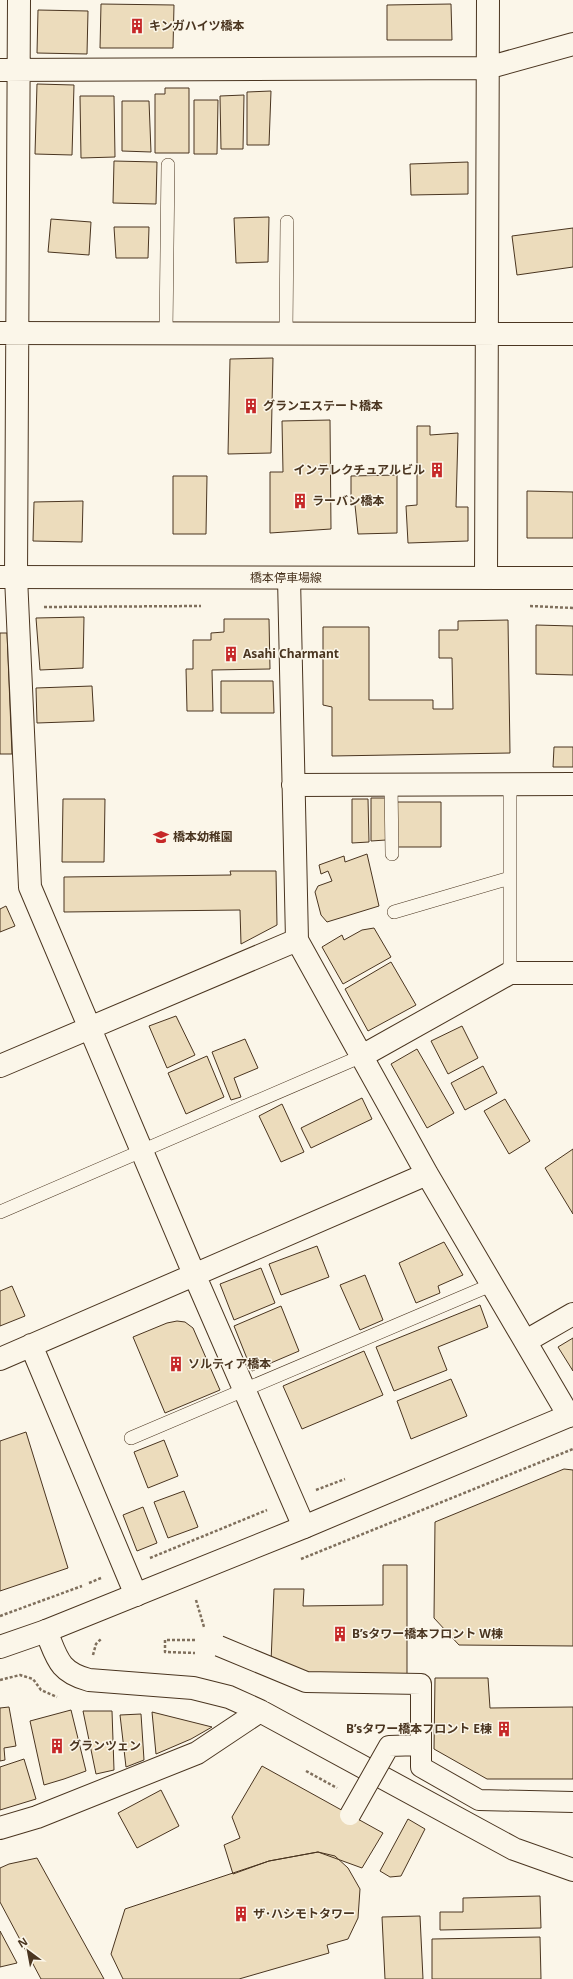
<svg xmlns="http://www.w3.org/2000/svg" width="573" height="1979" viewBox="0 0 573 1979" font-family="'Noto Sans','Noto Sans JP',sans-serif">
	<rect width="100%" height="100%" fill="#fbf6e9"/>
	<path fill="#ecdcbc" stroke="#4a3520" d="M101,4l73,1 -1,43h-73z
		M451,4l1,36h-65v-35z
		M38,10l50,1 -1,43 -50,-1z
		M37,84l37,1 -2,70 -37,-1z
		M165,88h24v65h-34v-59h10z
		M271,91l-2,54h-22v-53z
		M244,95l-1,54h-22l-1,-53z
		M80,96h34l1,61 -34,1z
		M194,100h24l-1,54h-23z
		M122,101h27l2,51 -29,-1z
		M114,161l43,1 -1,42 -43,-1z
		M468,162v32l-57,1 -1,-31z
		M269,217l-1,45 -32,1 -2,-45z
		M51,219l40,3 -2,33 -41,-3z
		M114,227h35l-1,31h-32z
		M573,228v39l-56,8 -5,-39z
		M273,358l-2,95 -43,1 2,-95z
		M330,420l1,109 -61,4v-61h13l-1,-51z
		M417,426h13v9l28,-2 -2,74h12v34l-60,2 -2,-37 11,-1z
		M397,475v58l-39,1 -3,-29h-4v-29z
		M173,476h34l-1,58h-33z
		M527,491l46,1v46h-46z
		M83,501l-1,41 -49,-1 1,-39z
		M84,617l-1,51 -43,2 -4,-52z
		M224,619h45l1,50 -58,1 1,41h-26l-1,-42h7v-29h18v-7l13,-1z
		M508,620l2,133 -178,3v-49l-9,-2v-78h46v73h64v9h20l-1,-51h-13v-28h19v-9z
		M536,625l37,1v49l-37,-1z
		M0,633h7l5,121h-12z
		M221,681h52l1,32h-53z
		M92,686l2,35 -57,2 -1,-35z
		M554,747h19v20h-20z
		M371,798h16l-1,42 -15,1z
		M63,799h42l-1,63h-42z
		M352,799h16l1,43 -17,1z
		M395,802h46v45h-46z
		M367,854l12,52 -52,16 -6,-7 -6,-23 3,-6 14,-5 -4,-10 -7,3 -2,-9 25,-9 1,6z
		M230,871h46l1,54 -36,19 -1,-34 -176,2v-35l167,-2z
		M6,906l9,20 -15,6v-23z
		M374,928l17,29 -48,27 -21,-37 20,-12 2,5 18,-10z
		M391,962l25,43 -48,26 -23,-42z
		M176,1016l19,39 -28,13 -18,-42z
		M462,1026l16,32 -30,16 -17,-33z
		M245,1039l13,29 -24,10 7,19 -10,3 -19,-48z
		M417,1049l37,64 -27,15 -36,-64z
		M207,1056l17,41 -38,17 -18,-41z
		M483,1066l14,27 -32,17 -14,-27z
		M362,1098l10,21 -61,29 -10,-20z
		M505,1099l25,42 -21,13 -25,-43z
		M282,1104l22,48 -23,10 -22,-46z
		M573,1149v65l-28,-46z
		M444,1242l19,33 -25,11 2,7 -24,10 -17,-40z
		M317,1246l12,31 -48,18 -12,-31z
		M261,1268l14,35 -41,17 -14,-36z
		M365,1275l18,45 -23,10 -20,-45z
		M12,1286l13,30 -25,10v-35z
		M480,1305l8,22 -50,20 9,23 -53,21 -18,-44z
		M281,1306l18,45 -47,20 -18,-45z
		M177,1321l8,1 8,6 27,62 -55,23 -32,-76 34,-14z
		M573,1338v33l-15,-24z
		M364,1351l19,44 -81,34 -19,-43z
		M451,1379l16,37 -56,23 -14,-38z
		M26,1432l42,136 -68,23v-150z
		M164,1440l14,36 -30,12 -14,-36z
		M564,1469l9,1v176l-114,-1 -25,-27 1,-96z
		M184,1491l14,36 -30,11 -14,-36z
		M143,1507l14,36 -20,8 -14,-36z
		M383,1565h24v109l-101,1 -35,-13 3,-73h30l-1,17 80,-1z
		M435,1678h53l2,30 83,-1v72h-86l-53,-30z
		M9,1707l7,39 -12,2 1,12 -5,1v-53z
		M71,1710l15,61 -22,8 -20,6 -14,-64z
		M83,1711h29l2,59 -18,4z
		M152,1712l60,15 -21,12 -35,15z
		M141,1714l3,46 -18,7 -6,-52z
		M24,1759l12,40 -36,11v-43z
		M262,1766l121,67 -21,35 -44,-16 -49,9 -36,13 -9,-29 16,-7 -8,-21z
		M161,1790l18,36 -42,22 -19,-35z
		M408,1819l17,10 -24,47 -11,1 -10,-6z
		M318,1852l17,4 13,12 12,21 -2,29 -10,21 -21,6 2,8 -90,26h-116l-12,-25 14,-45 144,-48z
		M37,1858l67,121h-63l-41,-77v-34l9,-4z
		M540,1896l1,32 -101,2v-18h23v-14z
		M420,1916l3,63h-38l-3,-62z
		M0,1931l17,32 -17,4z
		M540,1937l1,42h-109v-40z"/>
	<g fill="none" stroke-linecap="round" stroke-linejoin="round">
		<defs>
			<path id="service" d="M166,333l2,-168
				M286,334l1,-112
				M510,784v189
				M391,785l1,69
				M394,912l116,-34
				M0,1212l362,-156
				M131,1438l360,-153"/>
			<path id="minor" d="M19,0l-3,577 14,310 164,387 110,253
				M0,70l487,-2 86,-24
				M0,333l573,1
				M289,578l8,362 130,234 142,242
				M486,578l2,-578
				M293,785l280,-1
				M362,1056l148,-83h63
				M0,1066l297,-126
				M526,1341l47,-27
				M31,1345l105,250
				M0,1359l427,-185
				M46,1631c11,26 12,41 43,49l104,8 36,9 31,14 254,138 59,21
				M0,1828l37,-11 160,-64 63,-42"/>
			<path id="tertiary" d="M0,1647l46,-16 258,-104 269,-113"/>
			<path id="secondary" d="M0,577l573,1"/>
		</defs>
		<use href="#service" stroke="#4a3520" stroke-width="14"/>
		<use href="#minor" stroke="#4a3520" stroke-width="24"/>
		<use href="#tertiary" stroke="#4a3520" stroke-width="24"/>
		<use href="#secondary" stroke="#4a3520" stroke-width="24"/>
		<path stroke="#7f6f5c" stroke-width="2.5" stroke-dasharray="3 2" stroke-linecap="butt" d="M530,606l43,2
			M44,607l157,-1
			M316,1490l29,-11
			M150,1558l117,-48
			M301,1559l272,-110
			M89,1583l12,-5
			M196,1600l8,27
			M0,1616l82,-30
			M93,1655l3,-11 5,-5
			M0,1680l20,-5 13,4 8,11 16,7
			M306,1771l31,17"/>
		<use href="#service" stroke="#fbf6e9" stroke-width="13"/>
		<use href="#minor" stroke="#fbf6e9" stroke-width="22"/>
		<use href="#tertiary" stroke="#fbf6e9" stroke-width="22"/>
		<use href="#secondary" stroke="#fbf6e9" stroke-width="22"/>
		<defs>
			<path id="pedestrian-bridge" d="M219,1646l87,36 115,2v83l58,33 94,2
				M350,1815l39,-69 32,-1"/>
		</defs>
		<use href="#pedestrian-bridge" stroke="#4a3520" stroke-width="22" stroke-linecap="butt"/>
		<path stroke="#7f6f5c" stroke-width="2.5" stroke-dasharray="3 2" stroke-linecap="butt" d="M195,1640h-30v12l30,1"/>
		<use href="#pedestrian-bridge" stroke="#fbf6e9" stroke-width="20"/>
	</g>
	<defs>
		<symbol id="building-bare" viewBox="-9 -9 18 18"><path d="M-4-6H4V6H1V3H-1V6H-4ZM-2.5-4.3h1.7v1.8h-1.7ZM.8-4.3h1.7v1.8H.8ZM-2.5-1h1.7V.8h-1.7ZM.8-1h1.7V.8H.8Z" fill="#c62828" stroke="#fbf6e9" stroke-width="2.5" paint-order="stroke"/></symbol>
		<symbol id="school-bare" viewBox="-9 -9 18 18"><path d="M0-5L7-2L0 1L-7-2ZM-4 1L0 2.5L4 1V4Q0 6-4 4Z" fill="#c62828" stroke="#fbf6e9" stroke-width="2.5" paint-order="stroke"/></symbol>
	</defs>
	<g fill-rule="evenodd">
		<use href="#building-bare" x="126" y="15" width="22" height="22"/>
		<use href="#building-bare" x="240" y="395" width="22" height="22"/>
		<use href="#building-bare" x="426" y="459" width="22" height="22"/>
		<use href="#building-bare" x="289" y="490" width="22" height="22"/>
		<use href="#building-bare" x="220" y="643" width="22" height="22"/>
		<use href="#school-bare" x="150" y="826" width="22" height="22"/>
		<use href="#building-bare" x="165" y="1353" width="22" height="22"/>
		<use href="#building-bare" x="329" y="1623" width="22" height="22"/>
		<use href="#building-bare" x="493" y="1718" width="22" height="22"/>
		<use href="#building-bare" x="46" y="1735" width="22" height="22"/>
		<use href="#building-bare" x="230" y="1903" width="22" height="22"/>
	</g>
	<g text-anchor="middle" stroke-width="3" stroke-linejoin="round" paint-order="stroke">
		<g font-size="12" font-weight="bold" fill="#4a3520" stroke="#fbf6e9" text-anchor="start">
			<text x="149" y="30">キンガハイツ橋本</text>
			<text x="263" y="410">グランエステート橋本</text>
			<text x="425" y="474" text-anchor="end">インテレクチュアルビル</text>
			<text x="312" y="505">ラーバン橋本</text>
			<text x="243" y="658">Asahi Charmant</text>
			<text x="173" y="841">橋本幼稚園</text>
			<text x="188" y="1368">ソルティア橋本</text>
			<text x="352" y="1638">B’sタワー橋本フロント W棟</text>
			<text x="492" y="1733" text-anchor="end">B’sタワー橋本フロント E棟</text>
			<text x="69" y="1750">グランツェン</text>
			<text x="253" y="1918">ザ･ハシモトタワー</text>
		</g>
		<g font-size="12" fill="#4a3520" stroke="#fbf6e9">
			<text x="286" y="582">橋本停車場線</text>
		</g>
	</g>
	<g transform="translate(28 1951) rotate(328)" stroke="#fbf6e9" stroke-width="3" paint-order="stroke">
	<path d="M0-3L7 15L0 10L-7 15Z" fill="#4a3520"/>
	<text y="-6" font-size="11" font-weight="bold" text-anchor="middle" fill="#4a3520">N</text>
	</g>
</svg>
